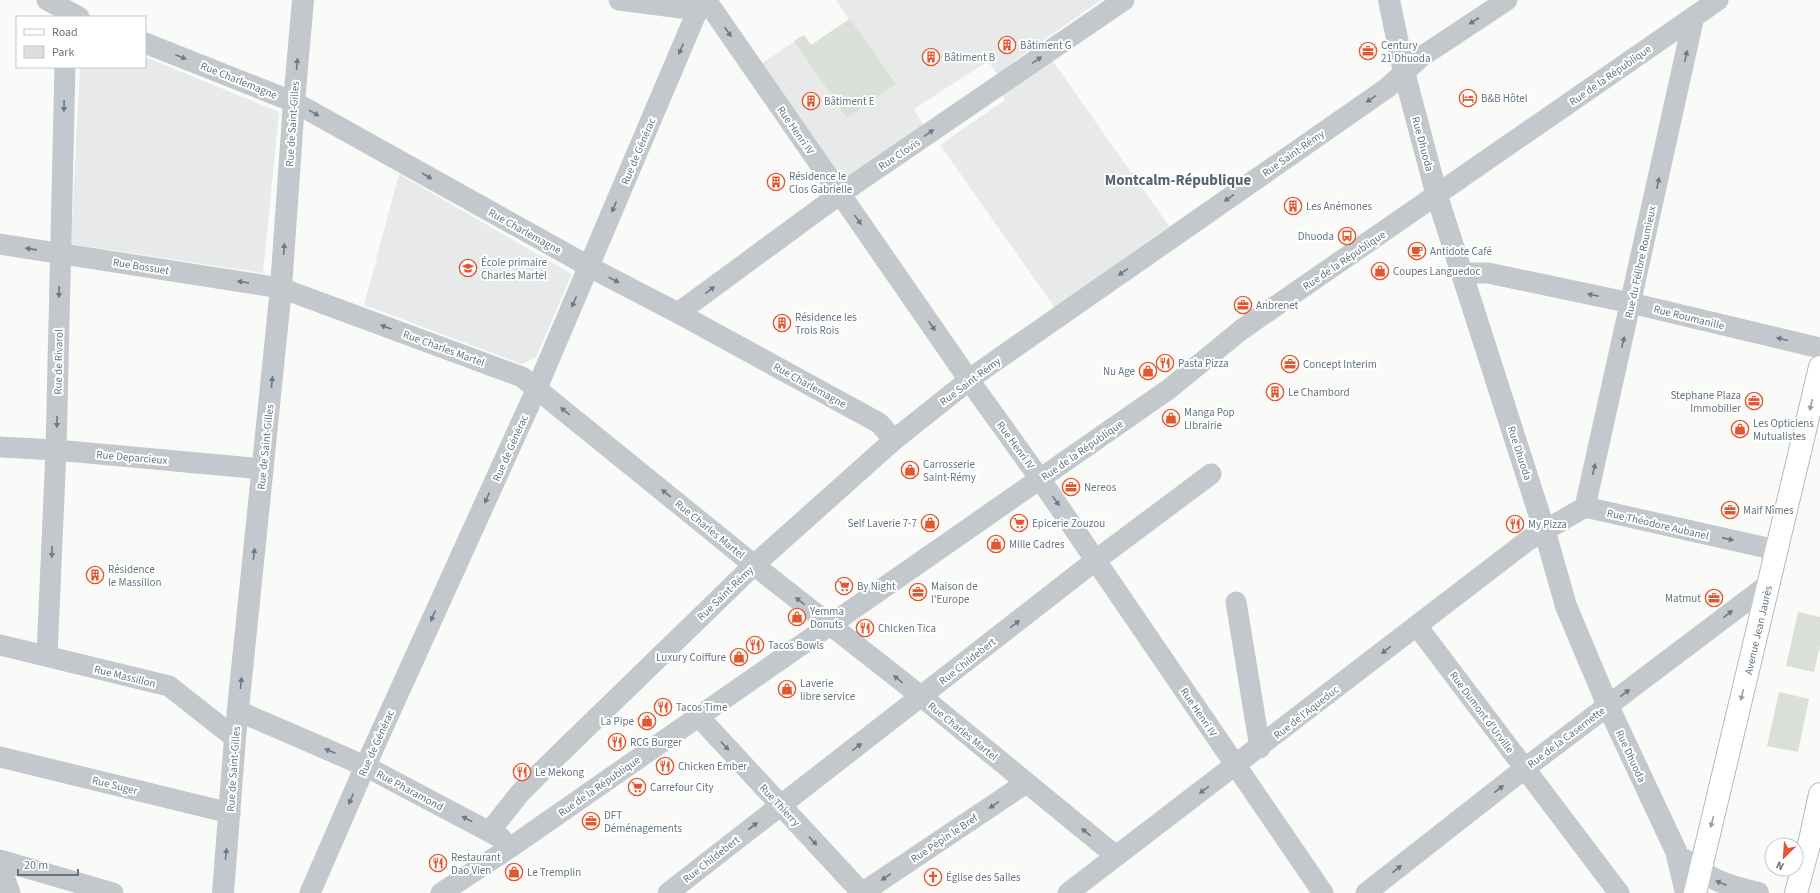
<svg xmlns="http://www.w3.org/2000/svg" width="1820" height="893" viewBox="0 0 1820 893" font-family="'Source Sans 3',sans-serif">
	<rect width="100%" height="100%" fill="#fafaf8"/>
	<path fill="#e8e9e9" d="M836,0h265l-87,61 1,3 -17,11 -10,-14 -74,48 10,18 -73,52 -14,-5 -76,-110 43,-29 7,10 38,-26z
		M145,57l134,55 -16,161 -192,-29 9,-177h65z
		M1052,60l117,166 -114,82 -115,-163 65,-45 -3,-5z
		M399,174l173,100 -36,83 -14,7 -158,-59z"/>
	<path fill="#dadfd7" d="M850,19l46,65 -49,34 -53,-77 10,-6 7,10z
		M1798,612l22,5v29l-6,26 -28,-6z
		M1779,692l30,7 -11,53 -31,-6z"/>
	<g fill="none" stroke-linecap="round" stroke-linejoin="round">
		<defs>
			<path id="secondary" d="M1695,893l125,-526
				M1796,893l13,-48 11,-51"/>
		</defs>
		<use href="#secondary" stroke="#b3babf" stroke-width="24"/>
		<path stroke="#c3c8cc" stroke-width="21" d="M47,0l32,17
			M619,0l78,10
			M706,0l263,380 71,99 283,414
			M145,43l149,59 305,170 79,41 201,110 15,17
			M0,244l281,44 241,89 232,188 168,132 194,159
			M1462,273h26l143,30 189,45
			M678,313l162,-119 284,-194
			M0,447l56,3 207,19
			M1585,507l109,-491
			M1236,602l24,146
			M1417,626l202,267
			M0,645l169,41 66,52
			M47,656l9,-206 9,-383
			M238,711l127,55 136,72
			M699,717l163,176
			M0,757l230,56
			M490,831l30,-38 23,-23 211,-205 140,-125 84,-67 409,-285 34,-31 86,-57
			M0,860l113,33
			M0,866l10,27
			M310,893l50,-115 177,-390 165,-388
			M441,893l73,-48 655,-456 72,-59 477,-330
			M668,893l428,-333 115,-86
			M862,893l164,-110
			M1068,893l459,-352 58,-34 191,43
			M1366,893l158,-124 245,-185"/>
		<path stroke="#c3c8cc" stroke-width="22" d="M1389,0l15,72 33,124 108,336 21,74 42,100 68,145 10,42
			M1685,860c28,21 40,25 73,33
			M223,893l12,-155 46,-450 13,-186 9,-102"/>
		<use href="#secondary" stroke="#fff" stroke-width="22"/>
	</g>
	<defs><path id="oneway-solid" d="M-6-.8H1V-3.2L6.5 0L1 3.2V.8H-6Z"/></defs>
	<g fill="#6a7a87">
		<use href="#oneway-solid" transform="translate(1474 21) rotate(147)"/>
		<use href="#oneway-solid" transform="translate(728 32) rotate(55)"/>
		<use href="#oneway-solid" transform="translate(681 49) rotate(113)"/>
		<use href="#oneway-solid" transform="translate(1686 56) rotate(-78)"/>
		<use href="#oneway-solid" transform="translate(181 57) rotate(22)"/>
		<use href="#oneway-solid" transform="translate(1037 60) rotate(-35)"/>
		<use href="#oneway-solid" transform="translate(297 64) rotate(-85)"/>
		<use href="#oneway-solid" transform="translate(1371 99) rotate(145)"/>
		<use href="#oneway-solid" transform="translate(64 106) rotate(91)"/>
		<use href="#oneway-solid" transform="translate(314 113) rotate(29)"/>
		<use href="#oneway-solid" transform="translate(929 133) rotate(-34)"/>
		<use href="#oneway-solid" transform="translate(427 176) rotate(29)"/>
		<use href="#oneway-solid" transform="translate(1658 183) rotate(-78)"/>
		<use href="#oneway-solid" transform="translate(1229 198) rotate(145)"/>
		<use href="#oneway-solid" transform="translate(614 207) rotate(113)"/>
		<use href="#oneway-solid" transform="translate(858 220) rotate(55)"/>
		<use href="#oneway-solid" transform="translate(31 249) rotate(-172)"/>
		<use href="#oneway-solid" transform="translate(284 249) rotate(-86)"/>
		<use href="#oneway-solid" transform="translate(1123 272) rotate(145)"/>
		<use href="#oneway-solid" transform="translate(614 280) rotate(27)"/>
		<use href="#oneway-solid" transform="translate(243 282) rotate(-171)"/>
		<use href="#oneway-solid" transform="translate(710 290) rotate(-36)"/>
		<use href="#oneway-solid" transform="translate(59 292) rotate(91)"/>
		<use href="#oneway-solid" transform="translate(1593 295) rotate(-168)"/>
		<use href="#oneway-solid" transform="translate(574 302) rotate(114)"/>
		<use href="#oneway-solid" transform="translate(932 326) rotate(55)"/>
		<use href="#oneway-solid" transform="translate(386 327) rotate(-160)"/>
		<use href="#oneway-solid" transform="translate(1782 339) rotate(-166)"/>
		<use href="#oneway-solid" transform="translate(1623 342) rotate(-77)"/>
		<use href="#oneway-solid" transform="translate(272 382) rotate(-84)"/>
		<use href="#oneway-solid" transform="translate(565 411) rotate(-141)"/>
		<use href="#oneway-solid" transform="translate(57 422) rotate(91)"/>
		<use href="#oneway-solid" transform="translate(1594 469) rotate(-77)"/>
		<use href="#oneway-solid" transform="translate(666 493) rotate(-141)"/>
		<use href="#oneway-solid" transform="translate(487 498) rotate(114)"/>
		<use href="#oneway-solid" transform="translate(1056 501) rotate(55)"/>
		<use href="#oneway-solid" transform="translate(1728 539) rotate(13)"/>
		<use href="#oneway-solid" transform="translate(52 552) rotate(92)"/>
		<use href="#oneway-solid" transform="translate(254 554) rotate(-84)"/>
		<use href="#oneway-solid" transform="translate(800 601) rotate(-142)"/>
		<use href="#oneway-solid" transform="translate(1728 614) rotate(-37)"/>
		<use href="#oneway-solid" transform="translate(433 616) rotate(114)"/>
		<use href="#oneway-solid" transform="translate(1015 624) rotate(-38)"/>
		<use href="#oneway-solid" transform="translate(1386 650) rotate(142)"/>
		<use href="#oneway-solid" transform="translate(898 679) rotate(-141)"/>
		<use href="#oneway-solid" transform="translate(241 683) rotate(-84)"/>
		<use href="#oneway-solid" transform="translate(1625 693) rotate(-37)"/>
		<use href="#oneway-solid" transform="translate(725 746) rotate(47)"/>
		<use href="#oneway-solid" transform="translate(857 747) rotate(-37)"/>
		<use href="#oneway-solid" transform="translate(330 751) rotate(-157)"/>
		<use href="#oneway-solid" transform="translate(1499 789) rotate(-38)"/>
		<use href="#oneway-solid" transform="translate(1204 790) rotate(143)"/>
		<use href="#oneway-solid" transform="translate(351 799) rotate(113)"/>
		<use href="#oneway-solid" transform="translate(994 805) rotate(146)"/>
		<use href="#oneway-solid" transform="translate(467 819) rotate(-152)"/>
		<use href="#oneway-solid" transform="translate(753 826) rotate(-38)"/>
		<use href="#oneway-solid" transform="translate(1086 832) rotate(-141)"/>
		<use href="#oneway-solid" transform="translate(813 841) rotate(47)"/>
		<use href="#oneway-solid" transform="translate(226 854) rotate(-84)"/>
		<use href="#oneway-solid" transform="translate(1397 869) rotate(-38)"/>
		<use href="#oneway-solid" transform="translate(886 877) rotate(146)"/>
		<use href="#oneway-solid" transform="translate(1721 883) rotate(-158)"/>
	</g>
	<g fill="#939fa8">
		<use href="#oneway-solid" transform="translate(1811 405) rotate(103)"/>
		<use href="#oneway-solid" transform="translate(1742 695) rotate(103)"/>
		<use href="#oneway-solid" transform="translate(1712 822) rotate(104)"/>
	</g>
	<defs>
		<symbol id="building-ring" viewBox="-11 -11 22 22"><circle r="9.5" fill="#fff" stroke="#e4572e" stroke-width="1.5"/><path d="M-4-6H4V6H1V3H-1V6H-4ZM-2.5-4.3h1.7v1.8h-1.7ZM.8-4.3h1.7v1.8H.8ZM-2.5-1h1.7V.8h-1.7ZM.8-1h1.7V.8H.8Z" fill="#e4572e"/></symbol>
		<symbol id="office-ring" viewBox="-11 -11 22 22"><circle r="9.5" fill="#fff" stroke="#e4572e" stroke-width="1.5"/><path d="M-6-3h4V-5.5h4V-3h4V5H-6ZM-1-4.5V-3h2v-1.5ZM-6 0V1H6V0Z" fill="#e4572e"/></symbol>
		<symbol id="hotel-ring" viewBox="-11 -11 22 22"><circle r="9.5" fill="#fff" stroke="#e4572e" stroke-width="1.5"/><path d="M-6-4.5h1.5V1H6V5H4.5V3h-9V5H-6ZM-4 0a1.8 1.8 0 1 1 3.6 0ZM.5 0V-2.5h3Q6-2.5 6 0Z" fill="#e4572e"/></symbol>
		<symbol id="bus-ring" viewBox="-11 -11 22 22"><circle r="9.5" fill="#fff" stroke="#e4572e" stroke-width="1.5"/><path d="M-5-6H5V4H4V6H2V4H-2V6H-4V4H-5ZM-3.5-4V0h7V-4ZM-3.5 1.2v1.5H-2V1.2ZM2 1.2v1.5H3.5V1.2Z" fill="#e4572e"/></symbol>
		<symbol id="cafe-ring" viewBox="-11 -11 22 22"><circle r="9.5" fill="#fff" stroke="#e4572e" stroke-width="1.5"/><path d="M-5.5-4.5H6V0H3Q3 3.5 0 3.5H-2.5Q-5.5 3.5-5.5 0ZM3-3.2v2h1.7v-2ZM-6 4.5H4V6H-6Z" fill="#e4572e"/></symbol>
		<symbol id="school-ring" viewBox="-11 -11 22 22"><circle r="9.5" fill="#fff" stroke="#e4572e" stroke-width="1.5"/><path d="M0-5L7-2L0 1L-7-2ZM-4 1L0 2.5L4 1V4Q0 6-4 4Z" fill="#e4572e"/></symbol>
		<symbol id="shop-ring" viewBox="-11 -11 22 22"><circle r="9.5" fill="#fff" stroke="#e4572e" stroke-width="1.5"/><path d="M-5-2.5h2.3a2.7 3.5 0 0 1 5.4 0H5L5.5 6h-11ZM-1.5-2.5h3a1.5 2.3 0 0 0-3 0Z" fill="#e4572e"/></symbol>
		<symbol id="restaurant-ring" viewBox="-11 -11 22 22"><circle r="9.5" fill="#fff" stroke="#e4572e" stroke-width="1.5"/><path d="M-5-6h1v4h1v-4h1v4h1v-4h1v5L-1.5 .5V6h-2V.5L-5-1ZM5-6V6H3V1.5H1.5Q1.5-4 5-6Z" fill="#e4572e"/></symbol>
		<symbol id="supermarket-ring" viewBox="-11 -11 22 22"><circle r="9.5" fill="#fff" stroke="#e4572e" stroke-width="1.5"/><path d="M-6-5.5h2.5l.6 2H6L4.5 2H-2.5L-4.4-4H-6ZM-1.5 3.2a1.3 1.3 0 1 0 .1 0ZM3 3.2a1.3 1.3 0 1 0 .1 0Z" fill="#e4572e"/></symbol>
		<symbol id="church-ring" viewBox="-11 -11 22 22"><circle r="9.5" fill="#fff" stroke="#e4572e" stroke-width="1.5"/><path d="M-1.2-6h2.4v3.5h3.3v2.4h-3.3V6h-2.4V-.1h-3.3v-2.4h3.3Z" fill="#e4572e"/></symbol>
	</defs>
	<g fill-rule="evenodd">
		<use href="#building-ring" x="997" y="35" width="20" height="20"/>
		<use href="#office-ring" x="1358" y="41" width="20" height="20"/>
		<use href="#building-ring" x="921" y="47" width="20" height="20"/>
		<use href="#hotel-ring" x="1458" y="88" width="20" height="20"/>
		<use href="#building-ring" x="801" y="91" width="20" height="20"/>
		<use href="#building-ring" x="766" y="172" width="20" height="20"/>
		<use href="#building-ring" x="1283" y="196" width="20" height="20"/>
		<use href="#bus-ring" x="1337" y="226" width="20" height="20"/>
		<use href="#cafe-ring" x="1407" y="241" width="20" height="20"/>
		<use href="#school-ring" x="458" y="258" width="20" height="20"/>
		<use href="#shop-ring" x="1370" y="261" width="20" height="20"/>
		<use href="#office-ring" x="1233" y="295" width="20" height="20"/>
		<use href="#building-ring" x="772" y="313" width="20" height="20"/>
		<use href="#restaurant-ring" x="1155" y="353" width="20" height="20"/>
		<use href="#office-ring" x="1280" y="354" width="20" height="20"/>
		<use href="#shop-ring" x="1138" y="361" width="20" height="20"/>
		<use href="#building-ring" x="1265" y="382" width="20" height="20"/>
		<use href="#office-ring" x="1744" y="391" width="20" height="20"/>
		<use href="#shop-ring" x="1161" y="408" width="20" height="20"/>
		<use href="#shop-ring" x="1730" y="419" width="20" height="20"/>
		<use href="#shop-ring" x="900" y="460" width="20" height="20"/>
		<use href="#office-ring" x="1061" y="477" width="20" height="20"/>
		<use href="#office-ring" x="1720" y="500" width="20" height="20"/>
		<use href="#shop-ring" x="920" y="513" width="20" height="20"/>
		<use href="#supermarket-ring" x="1009" y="513" width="20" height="20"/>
		<use href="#restaurant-ring" x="1505" y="514" width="20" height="20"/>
		<use href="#shop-ring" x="986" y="534" width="20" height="20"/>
		<use href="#building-ring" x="85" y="565" width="20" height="20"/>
		<use href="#supermarket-ring" x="834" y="576" width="20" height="20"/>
		<use href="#office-ring" x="908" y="582" width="20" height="20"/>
		<use href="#office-ring" x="1704" y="588" width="20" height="20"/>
		<use href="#shop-ring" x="787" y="607" width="20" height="20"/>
		<use href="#restaurant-ring" x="855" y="618" width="20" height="20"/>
		<use href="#restaurant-ring" x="745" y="635" width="20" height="20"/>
		<use href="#shop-ring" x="729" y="647" width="20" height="20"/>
		<use href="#shop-ring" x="777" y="679" width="20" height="20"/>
		<use href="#restaurant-ring" x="653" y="697" width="20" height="20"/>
		<use href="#shop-ring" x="637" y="711" width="20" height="20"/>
		<use href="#restaurant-ring" x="607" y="732" width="20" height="20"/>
		<use href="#restaurant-ring" x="655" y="756" width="20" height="20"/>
		<use href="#restaurant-ring" x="512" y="762" width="20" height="20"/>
		<use href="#supermarket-ring" x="627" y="777" width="20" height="20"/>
		<use href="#office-ring" x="581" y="811" width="20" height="20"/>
		<use href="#restaurant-ring" x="428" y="853" width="20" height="20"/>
		<use href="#shop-ring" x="504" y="862" width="20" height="20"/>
		<use href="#church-ring" x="923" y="867" width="20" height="20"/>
	</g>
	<g text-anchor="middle" stroke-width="4" stroke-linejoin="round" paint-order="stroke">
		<g font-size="11" fill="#657683" stroke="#fff" text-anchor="start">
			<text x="1020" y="49">Bâtiment G</text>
			<text x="1381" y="49">Century<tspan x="1381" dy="13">21 Dhuoda</tspan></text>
			<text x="944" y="61">Bâtiment B</text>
			<text x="1481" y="102">B&amp;B Hôtel</text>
			<text x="824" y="105">Bâtiment E</text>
			<text x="789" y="180">Résidence le<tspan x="789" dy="13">Clos Gabrielle</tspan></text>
			<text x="1306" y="210">Les Anémones</text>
			<text x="1334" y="240" text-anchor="end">Dhuoda</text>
			<text x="1430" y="255">Antidote Café</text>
			<text x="481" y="266">École primaire<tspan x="481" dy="13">Charles Martel</tspan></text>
			<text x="1393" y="275">Coupes Languedoc</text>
			<text x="1256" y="309">Anbrenet</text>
			<text x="795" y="321">Résidence les<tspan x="795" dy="13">Trois Rois</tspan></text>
			<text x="1178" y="367">Pasta Pizza</text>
			<text x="1303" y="368">Concept Interim</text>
			<text x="1135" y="375" text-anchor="end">Nu Age</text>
			<text x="1288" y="396">Le Chambord</text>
			<text x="1741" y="399" text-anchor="end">Stephane Plaza<tspan x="1741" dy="13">Immobilier</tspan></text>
			<text x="1184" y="416">Manga Pop<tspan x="1184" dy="13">Librairie</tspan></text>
			<text x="1753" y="427">Les Opticiens<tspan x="1753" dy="13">Mutualistes</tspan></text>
			<text x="923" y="468">Carrosserie<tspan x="923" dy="13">Saint-Rémy</tspan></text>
			<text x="1084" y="491">Nereos</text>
			<text x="1743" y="514">Maif Nîmes</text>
			<text x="917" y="527" text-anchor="end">Self Laverie 7-7</text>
			<text x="1032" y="527">Epicerie Zouzou</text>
			<text x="1528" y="528">My Pizza</text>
			<text x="1009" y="548">Mille Cadres</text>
			<text x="108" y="573">Résidence<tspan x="108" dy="13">le Massillon</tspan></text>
			<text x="857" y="590">By Night</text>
			<text x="931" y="590">Maison de<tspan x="931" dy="13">l'Europe</tspan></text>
			<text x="1701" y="602" text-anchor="end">Matmut</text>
			<text x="810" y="615">Yemma<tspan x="810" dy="13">Donuts</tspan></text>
			<text x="878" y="632">Chicken Tica</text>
			<text x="768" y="649">Tacos Bowls</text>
			<text x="726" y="661" text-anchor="end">Luxury Coiffure</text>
			<text x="800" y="687">Laverie<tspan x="800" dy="13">libre service</tspan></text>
			<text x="676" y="711">Tacos Time</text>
			<text x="634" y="725" text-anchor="end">La Pipe</text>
			<text x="630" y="746">RCG Burger</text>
			<text x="678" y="770">Chicken Ember</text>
			<text x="535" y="776">Le Mekong</text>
			<text x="650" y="791">Carrefour City</text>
			<text x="604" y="819">DFT<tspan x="604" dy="13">Déménagements</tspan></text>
			<text x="451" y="861">Restaurant<tspan x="451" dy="13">Dao Vien</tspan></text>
			<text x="527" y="876">Le Tremplin</text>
			<text x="946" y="881">Église des Salles</text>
		</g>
		<g font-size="11" fill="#657683" stroke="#fff">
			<text transform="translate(1610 75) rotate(-35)" y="4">Rue de la République</text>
			<text transform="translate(239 80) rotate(22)" y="4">Rue Charlemagne</text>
			<text transform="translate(292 124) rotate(-86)" y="4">Rue de Saint-Gilles</text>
			<text transform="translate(796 130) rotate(55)" y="4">Rue Henri IV</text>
			<text transform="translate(1423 144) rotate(75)" y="4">Rue Dhuoda</text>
			<text transform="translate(638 151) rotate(-67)" y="4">Rue de Générac</text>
			<text transform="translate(1293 153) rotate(-35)" y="4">Rue Saint-Rémy</text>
			<text transform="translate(899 154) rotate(-34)" y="4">Rue Clovis</text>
			<text transform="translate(525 231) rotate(29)" y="4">Rue Charlemagne</text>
			<text transform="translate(1344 260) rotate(-34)" y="4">Rue de la République</text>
			<text transform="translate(1640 262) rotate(-78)" y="4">Rue du Félibre Roumieux</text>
			<text transform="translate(141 266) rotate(9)" y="4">Rue Bossuet</text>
			<text transform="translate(1689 317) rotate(14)" y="4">Rue Roumanille</text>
			<text transform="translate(444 348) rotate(20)" y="4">Rue Charles Martel</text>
			<text transform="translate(58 362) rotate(-89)" y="4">Rue de Rivarol</text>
			<text transform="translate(970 381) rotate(-37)" y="4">Rue Saint-Rémy</text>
			<text transform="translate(810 385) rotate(29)" y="4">Rue Charlemagne</text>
			<text transform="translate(1016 445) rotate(54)" y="4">Rue Henri IV</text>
			<text transform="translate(265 447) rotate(-84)" y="4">Rue de Saint-Gilles</text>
			<text transform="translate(510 448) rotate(-66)" y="4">Rue de Générac</text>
			<text transform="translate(1082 450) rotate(-35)" y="4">Rue de la République</text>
			<text transform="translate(1520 453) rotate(72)" y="4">Rue Dhuoda</text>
			<text transform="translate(132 457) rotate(5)" y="4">Rue Deparcieux</text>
			<text transform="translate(1658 524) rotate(13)" y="4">Rue Théodore Aubanel</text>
			<text transform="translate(710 529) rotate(39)" y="4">Rue Charles Martel</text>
			<text transform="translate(725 593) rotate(-44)" y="4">Rue Saint-Rémy</text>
			<text transform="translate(1758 630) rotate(-77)" y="4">Avenue Jean Jaurès</text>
			<text transform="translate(967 661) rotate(-38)" y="4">Rue Childebert</text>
			<text transform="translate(125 676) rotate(14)" y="4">Rue Massillon</text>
			<text transform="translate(1199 712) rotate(56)" y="4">Rue Henri IV</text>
			<text transform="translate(1306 712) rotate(-38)" y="4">Rue de l'Aqueduc</text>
			<text transform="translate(1482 712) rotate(53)" y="4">Rue Dumont d'Urville</text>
			<text transform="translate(963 731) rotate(39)" y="4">Rue Charles Martel</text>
			<text transform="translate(1566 737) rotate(-37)" y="4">Rue de la Casernette</text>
			<text transform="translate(376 743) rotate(-66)" y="4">Rue de Générac</text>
			<text transform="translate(1631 756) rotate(65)" y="4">Rue Dhuoda</text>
			<text transform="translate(233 769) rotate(-86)" y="4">Rue de Saint-Gilles</text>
			<text transform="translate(115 785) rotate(14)" y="4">Rue Suger</text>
			<text transform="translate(599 786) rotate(-35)" y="4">Rue de la République</text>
			<text transform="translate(410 790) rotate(28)" y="4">Rue Pharamond</text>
			<text transform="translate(780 805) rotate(47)" y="4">Rue Thierry</text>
			<text transform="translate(944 838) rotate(-34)" y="4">Rue Pépin le Bref</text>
			<text transform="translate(711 859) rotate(-38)" y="4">Rue Childebert</text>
		</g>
		<g font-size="15" font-weight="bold" fill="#57646e" stroke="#fff">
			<text x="1178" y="185">Montcalm-République</text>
		</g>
	</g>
	<rect x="16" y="16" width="130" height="52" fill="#ffffff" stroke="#c1c8cd"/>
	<rect x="24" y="29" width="20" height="6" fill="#ffffff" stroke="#c1c8cd"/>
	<text x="52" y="36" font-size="12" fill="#657683">Road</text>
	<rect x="24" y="46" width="20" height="12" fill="#dadfd7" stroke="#c1c8cd"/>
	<text x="52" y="56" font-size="12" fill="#657683">Park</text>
	<g transform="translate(1784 857) rotate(205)"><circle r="19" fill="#ffffff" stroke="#c1c8cd"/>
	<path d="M0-3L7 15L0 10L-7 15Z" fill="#e4572e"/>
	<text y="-6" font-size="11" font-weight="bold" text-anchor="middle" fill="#657683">N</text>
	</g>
	<path d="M18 869v6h60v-6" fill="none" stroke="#657683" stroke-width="2"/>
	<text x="24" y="869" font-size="12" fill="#657683" stroke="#ffffff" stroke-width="3" paint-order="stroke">20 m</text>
</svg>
